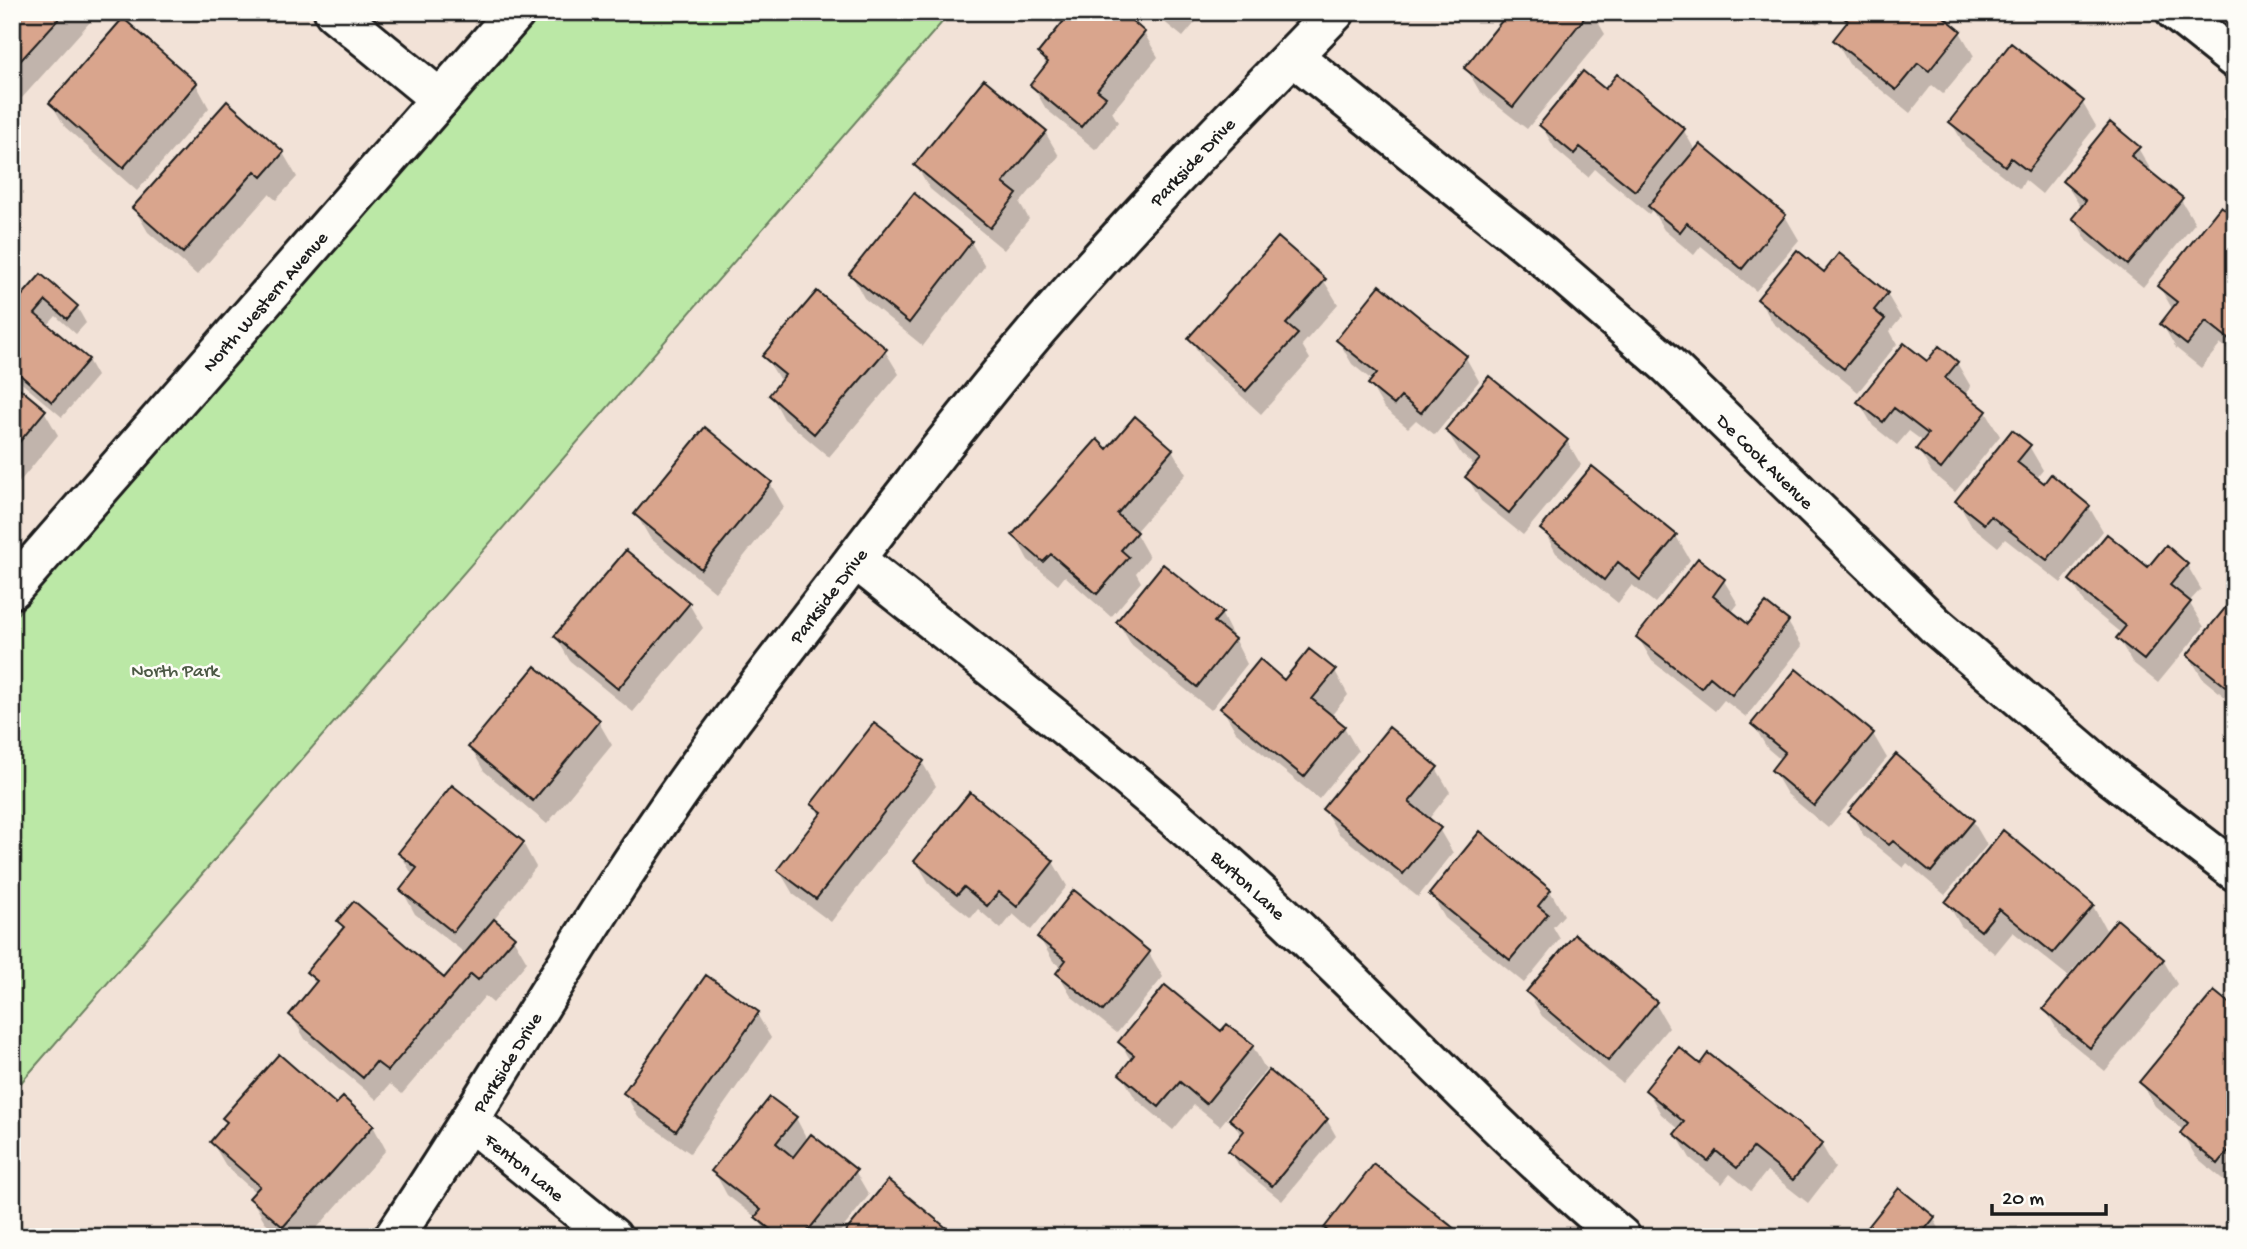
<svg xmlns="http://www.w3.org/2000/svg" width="2247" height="1249" viewBox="0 0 2247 1249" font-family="'Gochi Hand',sans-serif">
	<rect width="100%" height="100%" fill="#f2e2d7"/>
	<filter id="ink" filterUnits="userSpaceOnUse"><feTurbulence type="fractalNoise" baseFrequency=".0143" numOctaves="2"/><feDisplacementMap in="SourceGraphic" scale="14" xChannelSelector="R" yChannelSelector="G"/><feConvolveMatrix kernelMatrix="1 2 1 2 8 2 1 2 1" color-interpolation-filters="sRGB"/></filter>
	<g filter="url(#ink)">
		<path fill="#bbe8a6" stroke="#6c8261" stroke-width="2" d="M543,12h408l-939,1081v-473z"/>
		<path fill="#0003" d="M12,12h87l-77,86 -10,-10z
			M1152,12h52l-21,25z
			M1512,12h80l13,22 -78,95 -47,-37 -14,-24z
			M1802,12h25l-10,12z
			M1840,13l120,19 14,24 -31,38 -11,-9 -22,28 -61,-49 -14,-24 12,-15z
			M1144,33l14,24 -46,55 6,10 -22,28 -50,-41 -14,-24 15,-19 -7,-13z
			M1617,76l67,55 12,21 89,64 14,24 -43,51 -55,-45 -7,9 -30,-25 -12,-20 -3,4 -54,-45 -7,8 -33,-28 -14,-24 64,-33z
			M196,84l13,24 -72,83 -72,-64 -14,-24z
			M2082,102l14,24 -54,68 -17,-14 -5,9 -55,-43 -14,-24z
			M1045,132l14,24 -39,47 9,16 -25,31 -74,-61 -14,-24z
			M2138,148l14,24 -2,2 31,26 14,23 -52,64 -55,-45 -14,-24 8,-9 -18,-28z
			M283,153l14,24 -21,23 -7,-6 -72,81 -49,-43 -14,-24z
			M2235,219v136l-14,-11 -20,24 -25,-20 -14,-24 11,-14 -14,-24z
			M971,242l14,24 -62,80 -59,-48 -13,-24z
			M1824,274l63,20 14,24 -11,13 7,13 -39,48 -85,-69 -14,-24z
			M41,276l36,31 9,16 -10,11 -20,-18 -9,10 41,34 9,16 -35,41 -50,-42v-65z
			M1324,281l14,23 -36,41 8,14 -49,55 -57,-52 -14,-24z
			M1338,340l128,18 13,23 -44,54 -19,-15 -8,8 -24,-20 -14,-24 3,-3 -21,-17z
			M885,351l14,23 -70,83 -45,-38 -13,-24 10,-13 -16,-26z
			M1927,363h30l14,24 -7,8 22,17 14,24 -45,56 -23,-19 -14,-24 6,-7 -15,-11 -12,14 -24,-19 -14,-24z
			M12,385l32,26 14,24 -46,56z
			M1447,431l120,10 14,24 -58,70 -42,-34 -14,-24 9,-10 -15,-13z
			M2029,446l14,24 -7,9 53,28 14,24 -42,52 -56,-44 -7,8 -27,-22 -14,-24z
			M1172,450l14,24 -51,58 14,25 -13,16 5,9 -30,35 -46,-41 -7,9 -30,-25 -13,-24 92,-85z
			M770,483l14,24 -69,85 -65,-54 -14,-24z
			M1543,529l133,7 14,24 -35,43 -23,-18 -14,18 -62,-50z
			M1699,560l25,21 14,23 -7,9 18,14 39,-5 14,24 -56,71 -22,-17 -9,11 -63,-50 -14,-24z
			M2187,565l14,24 -12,13 15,25 -46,56 -26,-21 -14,-24 4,-4 -37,-30 -14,-24z
			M2235,599v106l-32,-26 -14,-23z
			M689,604l14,24 -70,84 -63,-51 -14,-24z
			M1221,613l26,51 -36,46 -79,-64 -14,-24z
			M1335,671l13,24 -17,21 13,11 14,24 -39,48 -83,-67 -14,-24 62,-26z
			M598,721l14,24 -65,79 -63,-53 -14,-24z
			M1753,724l120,10 14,24 -59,70 -41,-34 -14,-24 8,-10 -14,-12z
			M922,762l14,24 -105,136 -38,-28 -14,-24 42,-53 -8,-13z
			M1436,768l14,24 -22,28 11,9 14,24 -35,44 -80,-64 -14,-24z
			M970,795l83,67 14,24 -36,44 -18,-16 -12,15 -23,-20 -7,9 -41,-33 -14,-24z
			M1850,812l123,9 14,24 -42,50 -38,-32 -4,5 -39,-32z
			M523,843l13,24 -43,54 20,17 14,24 -34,41 -8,-7 -83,98 -12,-10 -13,16 -72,-61 -14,-24 25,-30 -8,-13 36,-42 -5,-9 105,59 22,-26 -51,-40 -13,-24 11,-14 -13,-23z
			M1550,891l14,24 -11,12 7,12 -36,44 -79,-65 -14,-24z
			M1075,893l74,60 14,24 -46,56 -45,-36 -14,-24 4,-5 -9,-7 -14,-24z
			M1947,902l146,4 13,24 -38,46 -55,-44 -18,22 -34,-28z
			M2163,960l14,24 -72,87 -46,-38 -14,-24z
			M1528,992l127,11 14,24 -47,56 -80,-67z
			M2235,1011v172l-3,4 -36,-30 -14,-24 2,-2 -29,-25 -14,-24z
			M757,1014l14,24 -81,115 -52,-36 -13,-24z
			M1221,1033l32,14 13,23 -46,56 -26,-21 -21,25 -38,-32 -14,-24 10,-13 -11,-19z
			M1700,1066l121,78 14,24 -27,35 -41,-32 -16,20 -21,-17 -8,10 -32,-26 -14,-24 4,-4 -19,-16 -14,-24z
			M336,1107l37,19 13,24 -77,87h-27l-17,-15 -14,-24 5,-5 -30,-27 -14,-24 16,-18 -4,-6z
			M796,1118l12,23 47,30 14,24 -33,42h-67l-10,-17 -32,-25 -13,-24z
			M1231,1119l96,1 9,16 -54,65 -42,-34 -10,-16 12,-14z
			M1934,1219l10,18h-82z
			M1326,1228l128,3 4,6h-127z"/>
		<path fill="#d9a58d" stroke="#1c1c1c" stroke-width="2" d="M12,12h53l-53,58z
			M1071,12h51l23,20 -48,58 9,7 -25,30 -51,-42 18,-23 -10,-9z
			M1509,12h80l-76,95 -49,-39z
			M1837,12h101l23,19 -32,40 -11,-8 -22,27 -63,-50 15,-19z
			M123,18l74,65 -74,85 -74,-65z
			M2011,43l73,58 -56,70 -17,-13 -6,8 -56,-44z
			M1583,71l22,18 12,-15 68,55 -50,62 -55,-44 -6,7 -35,-29z
			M984,79l63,52 -44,52 14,11 -27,34 -76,-63z
			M227,101l57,51 -22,25 -7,-6 -72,82 -51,-45z
			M2110,122l30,25 -9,9 52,42 -55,67 -56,-47 14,-17 -24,-20z
			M1700,144l86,71 -44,54 -55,-46 -7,9 -32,-26z
			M914,193l58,48 -63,82 -60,-49z
			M2221,206l14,11v127l-29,-23 -19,24 -27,-21 17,-22 -20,-16z
			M1278,237l48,42 -40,45 12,10 -52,57 -58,-53z
			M1797,250l27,22 15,-19 49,40 -14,17 11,9 -41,50 -87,-70z
			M41,274l37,32 -11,13 -21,-18 -11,13 54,45 -37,43 -40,-34v-61z
			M1380,285l87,71 -46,57 -20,-16 -7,8 -26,-21 9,-11 -41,-33z
			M817,291l70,58 -73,85 -45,-39 16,-20 -23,-19z
			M1904,343l23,18 12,-15 19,16 -13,16 42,33 -46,58 -25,-20 12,-15 -34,-26 -11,14 -26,-20z
			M1489,376l79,64 -59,73 -44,-36 15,-18 -35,-29z
			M12,382l34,28 -34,41z
			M1135,416l38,33 -56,65 20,18 -16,18 8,7 -32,37 -46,-40 -8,8 -31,-27 85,-96 10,10z
			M705,427l67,55 -71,87 -67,-55z
			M2012,430l19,15 -14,17 27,21 7,-9 39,32 -43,54 -56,-44 -7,8 -29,-23z
			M1592,466l85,69 -37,45 -22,-18 -14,18 -64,-51z
			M2107,534l41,33 18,-22 22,19 -18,21 21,17 -47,58 -28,-22 10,-12 -57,-46z
			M626,550l64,53 -72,86 -64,-53z
			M1698,558l27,21 -12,17 35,28 18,-21 23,18 -57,74 -22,-18 -9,11 -65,-51z
			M1163,564l60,48 -9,10 21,17 -38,48 -81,-65z
			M2234,597h1v97l-48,-39z
			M1309,649l27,21 -24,29 33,27 -41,51 -84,-69 40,-49 24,21z
			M535,666l65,54 -67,81 -65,-54z
			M1796,669l78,64 -60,73 -43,-36 14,-18 -34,-28z
			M874,723l50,38 -108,138 -39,-29 45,-58 -11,-8z
			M1389,727l49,40 -29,35 32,26 -38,46 -81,-65z
			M1896,754l78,66 -43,52 -38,-31 -4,4 -41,-33z
			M452,785l72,57 -71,90 -53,-42 17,-22 -19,-15z
			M970,792l84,69 -37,46 -18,-15 -12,14 -23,-19 -7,8 -43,-34z
			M2003,830l91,75 -41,48 -54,-44 -18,22 -36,-29z
			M1480,831l71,59 -13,16 10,8 -38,46 -81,-66z
			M1074,890l76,62 -47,59 -47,-38 10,-13 -29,-23z
			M354,901l90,77 50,-59 21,18 -37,43 -7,-6 -83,97 -12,-9 -13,16 -74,-63 28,-34 -11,-9 38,-45 -7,-6z
			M2117,919l47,40 -74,89 -47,-39z
			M1575,934l82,68 -49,59 -82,-69z
			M706,975l53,37 -83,119 -53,-38z
			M1165,985l56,46 6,-7 27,21 -48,59 -26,-22 -21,25 -40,-33 15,-19 -16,-13z
			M2214,991l21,17v135l-17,21 -38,-31 8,-10 -49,-41z
			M1679,1047l21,17 8,-11 115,90 -30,37 -40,-32 -16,20 -21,-17 -8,10 -34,-27 10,-12 -39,-32z
			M279,1054l57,50 7,-7 31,28 -91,102 -34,-29 11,-12 -50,-44 17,-20 -5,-4z
			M1269,1070l59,49 -56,67 -44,-35 16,-20 -15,-12z
			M770,1097l27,20 -21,26 17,14 18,-23 46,36 -54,67h-23l-25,-20 6,-7 -50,-39z
			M1374,1164l82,66 -6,7h-115l-11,-9z
			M888,1180l67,55 -1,2h-113z
			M1899,1188l36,29 -13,16 5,4h-67z"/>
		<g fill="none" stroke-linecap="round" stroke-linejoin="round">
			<defs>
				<g id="minor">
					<path d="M334,12l106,87"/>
					<path d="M2176,12l59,47"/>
					<path id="s1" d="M1293,56l248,199 127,110 268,261 174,149 125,96"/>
					<path id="s2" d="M855,559c135,108 273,213 401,331 123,113 236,238 365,347"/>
					<path id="s3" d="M12,589l504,-577"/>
					<path id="s4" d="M471,1122l141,115"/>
					<path id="s5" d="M394,1237c104,-155 195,-320 304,-471 38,-53 78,-104 117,-155 73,-95 145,-190 222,-281 95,-110 197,-214 298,-318"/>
				</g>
			</defs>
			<use href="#minor" stroke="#1c1c1c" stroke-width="44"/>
			<use href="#minor" stroke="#fdfcf7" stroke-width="38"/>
		</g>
	</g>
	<g text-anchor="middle" stroke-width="5" stroke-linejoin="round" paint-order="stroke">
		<g font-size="19" fill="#1c1c1c" stroke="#fdfcf7">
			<text dy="7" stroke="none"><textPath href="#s5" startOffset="1342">Parkside Drive</textPath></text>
			<text dy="7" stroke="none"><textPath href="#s3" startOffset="383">North Western Avenue</textPath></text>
			<text dy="7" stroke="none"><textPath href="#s1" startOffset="623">De Cook Avenue</textPath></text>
			<text dy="7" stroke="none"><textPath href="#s5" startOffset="775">Parkside Drive</textPath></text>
			<text dy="7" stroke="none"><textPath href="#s2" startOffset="511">Burton Lane</textPath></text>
			<text dy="7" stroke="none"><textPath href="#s5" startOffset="208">Parkside Drive</textPath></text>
			<text dy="7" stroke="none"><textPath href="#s4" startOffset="70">Fenton Lane</textPath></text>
		</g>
		<g font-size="19" fill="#4c5945" stroke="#fdfcf7">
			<text x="175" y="676">North Park</text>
		</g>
	</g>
	<rect width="2247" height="1249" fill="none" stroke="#fdfcf7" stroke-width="42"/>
	<rect x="21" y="21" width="2205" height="1207" fill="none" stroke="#1c1c1c" stroke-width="2.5" filter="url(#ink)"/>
	<path d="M1992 1204v10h114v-10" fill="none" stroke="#1c1c1c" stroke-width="3.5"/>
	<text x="2002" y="1204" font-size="21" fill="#1c1c1c" stroke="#fdfcf7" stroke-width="5" paint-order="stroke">20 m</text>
</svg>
